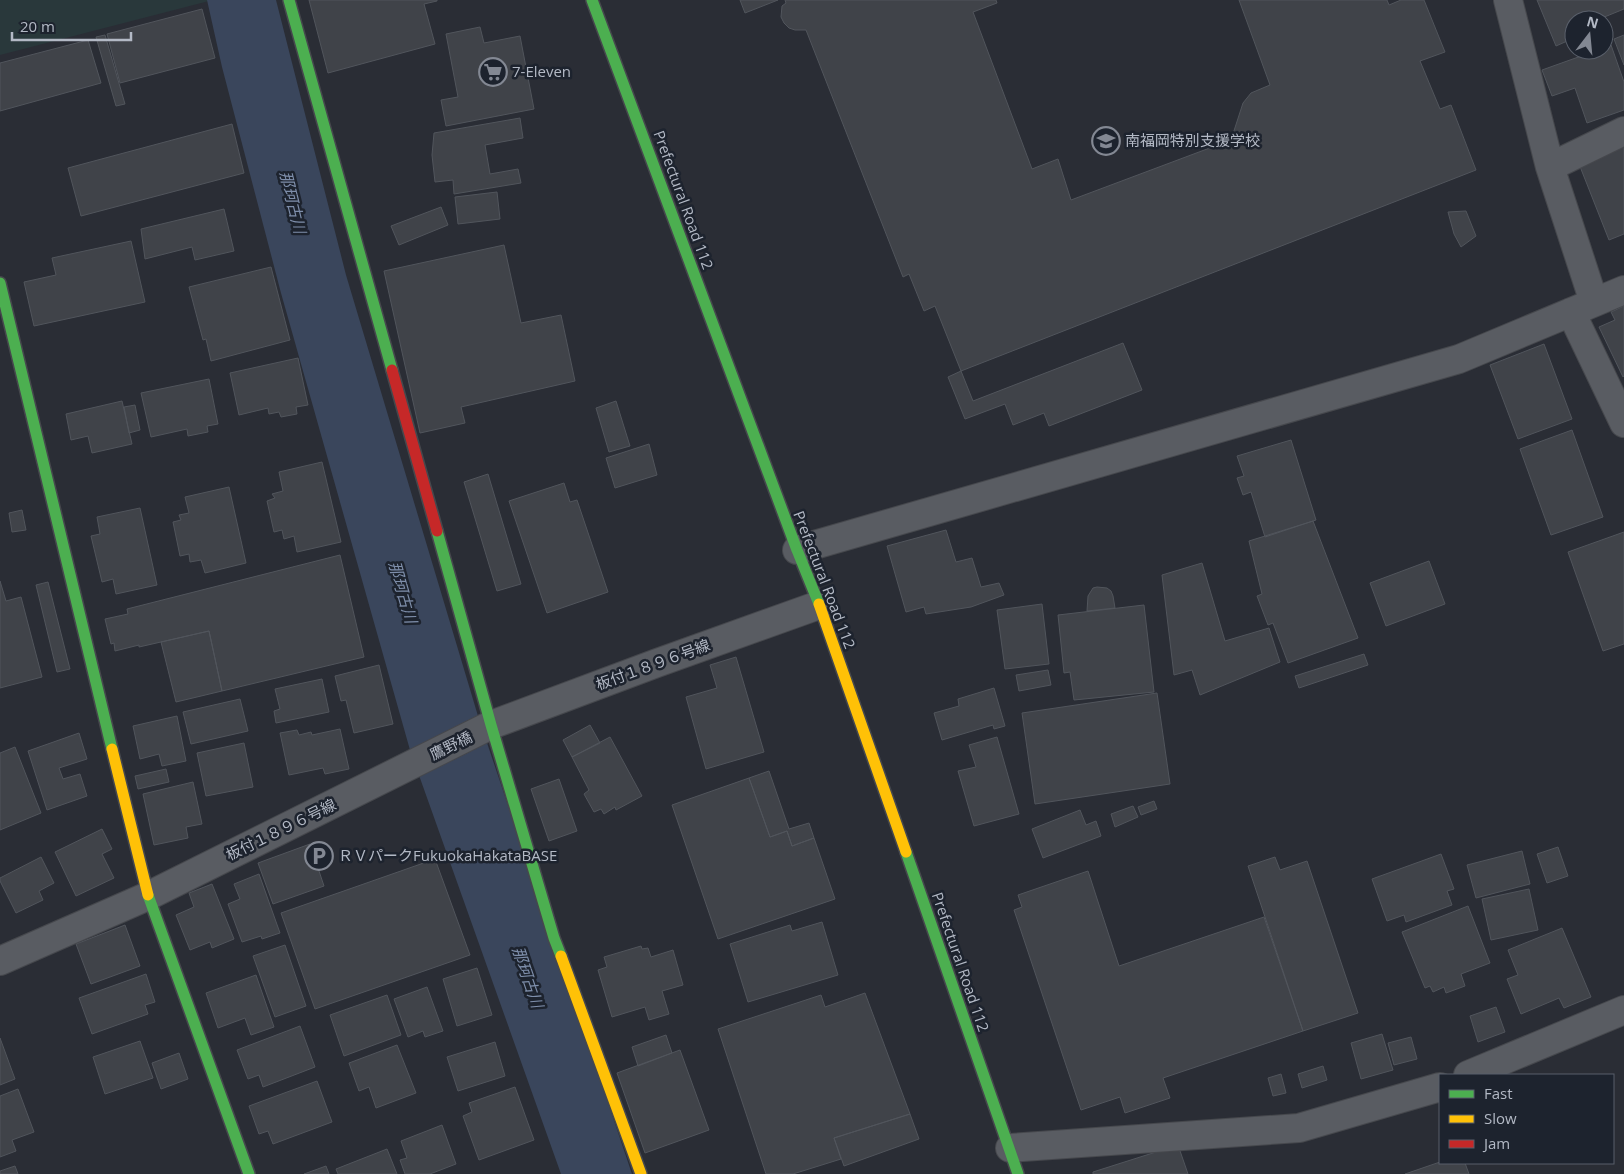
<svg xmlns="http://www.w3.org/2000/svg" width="1624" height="1174" viewBox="0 0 1624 1174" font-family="'Open Sans','Noto Sans JP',sans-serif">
	<rect width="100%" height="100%" fill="#2a2d35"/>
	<path fill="#29383b" d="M0,0h209v1l-209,54z"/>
	<path fill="#3a465c" d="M207,0h69l70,275 132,441 154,458h-71l-151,-424 -129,-457 -59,-226z"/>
	<path fill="#404349" stroke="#51555c" d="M309,0h128v1l-13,3 11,40 -107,29z
		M740,0h38l-33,13z
		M785,0h211l1,3 -24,9 59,157 26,-10 13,41 160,-60 12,-37 8,-10 19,-8 -31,-85h148l2,5 12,-5h23l21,52 -25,9 20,48 11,-4 25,65 -515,201 -26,-65 -11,5 -15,-37 -6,3 -97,-247h-11l-6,-2 -5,-5 -3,-6 1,-11 4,-3z
		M1537,0h87v9l-27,11h-23v18l-18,8z
		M202,9l13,49 -95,25 -13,-49z
		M480,27l4,16 36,-7 14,73 -88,17 -5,-26 17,-3 -12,-63z
		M105,35l20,69 -9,2 -20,-69z
		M1624,35v30l-10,-26z
		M88,40l13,43 -101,28v-48z
		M1611,45l13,37v28l-37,13 -12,-35 -23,8 -10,-26 56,-20h6v-2z
		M520,118l3,20 -38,7 5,29 28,-5 3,14 -67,11 -1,-14 -18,2 -3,-27 2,-22z
		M232,124l12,49 -163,43 -13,-48z
		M1624,147v87l-15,6 -30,-76z
		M497,192l3,27 -42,5 -3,-27z
		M441,207l7,18 -49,20 -8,-19z
		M224,209l10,42 -39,9 -3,-13 -47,12 -4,-30z
		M1466,211l10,25 -15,11 -7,-13 -6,-22z
		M131,241l14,61 -111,24 -10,-44 32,-7 -4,-17z
		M504,245l17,78 40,-8 14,66 -114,26 4,16 -45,10 -36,-162z
		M271,267l19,73 -79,21 -5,-22 -3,1 -14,-53z
		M1624,306v70l-1,1 -24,-50 16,-7 -4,-8z
		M1123,343l19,47 -93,36 -5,-13 -31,12 -8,-21 -40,15 -17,-42 13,-6 12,30z
		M1544,344l28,75 -54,20 -28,-74z
		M298,358l10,47 -12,2 1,7 -16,3 -2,-5 -10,2 -1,-6 -29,7 -9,-42z
		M209,379l9,45 -11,2 1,6 -20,4 -1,-7 -36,8 -10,-44z
		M122,401l10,43 -40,9 -4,-17 -17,4 -5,-26z
		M616,401l14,45 -21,6 -13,-44z
		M135,405l5,25 -11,3 -5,-26z
		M1572,430l31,87 -52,18 -31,-86z
		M1291,440l25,80 -51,17 -14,-45 -8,3 -6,-17 7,-2 -7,-20z
		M649,444l8,31 -42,13 -9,-30z
		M322,462l19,80 -44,10 -3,-16 -10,3 -2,-9 -8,2 -7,-31 8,-3 -3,-4 11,-3 -4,-19z
		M488,474l33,110 -24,7 -33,-109z
		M564,483l6,19 7,-2 31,92 -61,21 -38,-112z
		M229,487l17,76 -41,10 -4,-13 -11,2 -1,-8 -9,2 -7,-34 8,-2 -2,-5 10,-2 -4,-16z
		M140,508l17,77 -41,9 -3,-15 -11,3 -11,-46 9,-2 -3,-17z
		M22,510l4,20 -14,2 -3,-19z
		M1313,521l45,117 -70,25 -15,-40 -5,2 -11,-29 5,-2 -13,-53z
		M946,530l10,32 16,-4 9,29 18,-4 5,12 -33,12 -45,7 -2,-7 -18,5 -19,-66z
		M1624,532v112l-21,7 -35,-99z
		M340,555l24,102 -142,34 -13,-60 -70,16v-2l-24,6 -1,-8 -3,1 -6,-25 23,-5 -1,-5z
		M1429,561l16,43 -59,22 -16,-43z
		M1202,563l23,78 44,-13 11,34 -80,33 -8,-25 -18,5 -12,-100z
		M0,581l6,20 15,-4 21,80 -42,11z
		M48,582l22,87 -13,3 -21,-87z
		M1097,587l10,1 4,3 2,5 2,12 -28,3 1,-15 5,-8z
		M1042,604l7,60 -44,5 -8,-59z
		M1144,605l10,87 -80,8 -4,-28 -6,1 -6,-58z
		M209,631l13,60 -46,11 -15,-60z
		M1364,654l4,11 -69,23 -4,-12z
		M736,657l28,95 -58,17 -20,-72 31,-9 -7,-23z
		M379,665l14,59 -39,9 -8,-33 -5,1 -6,-25z
		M1048,670l3,15 -32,6 -3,-16z
		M322,679l7,33 -53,11 -2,-12 6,-2 -5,-20z
		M994,688l11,38 -11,3 -1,-4 -51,15 -8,-27 25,-7 -1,-7z
		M1157,693l13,91 -135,20 -13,-91z
		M240,699l8,32 -57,13 -8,-32z
		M177,716l9,45 -24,5 -3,-12 -19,5 -7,-33z
		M590,725l10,18 -28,14 -9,-17z
		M340,729l9,40 -24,5 -2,-6 -34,7 -9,-42 17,-3 2,5 12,-3 1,3z
		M79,733l8,26 -28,9 4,11 17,-5 7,22 -40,14 -19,-59z
		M610,737l32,59 -26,14 -1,-3 -11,7 -3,-5 -7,3 -10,-18 5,-4 -17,-33z
		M997,737l22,77 -45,12 -16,-55 18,-4 -7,-22z
		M244,743l9,44 -47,9 -9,-43z
		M15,747l26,66 -41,17v-77z
		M166,769l3,13 -31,7 -3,-13z
		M769,771l20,58 20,-6 5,15 -22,8 -5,-15 -17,6 -21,-59z
		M749,778l21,59 17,-6 5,15 22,-8 21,61 -117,40 -46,-134z
		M559,779l18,52 -28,10 -18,-52z
		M193,782l9,42 -16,3 2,11 -34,7 -11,-51z
		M1154,801l3,8 -16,6 -3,-8z
		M1133,806l5,11 -23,10 -4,-13z
		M1080,810l6,15 10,-4 5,15 -58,22 -11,-29z
		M102,829l10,20 -10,5 12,24 -38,18 -21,-44z
		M310,844l14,42 -51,18 -15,-41z
		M1558,847l10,29 -21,7 -10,-29z
		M1522,851l8,33 -54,14 -9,-33z
		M1441,854l13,35 -7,2 5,14 -46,17 -2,-7 -17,6 -15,-42z
		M41,857l13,26 -15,8 4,9 -27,13 -16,-32v-3z
		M1275,857l5,13 27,-9 51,152 -55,18 -55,-165z
		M435,859l35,96 -155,54 -34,-96z
		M1088,871l31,95 145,-49 39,114 -140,47 7,20 -45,15 -5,-16 -39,13 -67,-200 8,-3 -4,-12z
		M259,874l21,59 -18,6 -1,-3 -19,6 -14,-38 12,-5 -6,-15z
		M212,884l22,55 -22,9 -2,-6 -20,8 -14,-35 18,-8 -5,-14z
		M1529,889l9,41 -47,10 -9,-41z
		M1468,906l22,57 -29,11 4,12 -19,7 -2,-6 -11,5 -3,-6 -5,2 -23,-56z
		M822,922l16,53 -90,27 -18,-58 60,-19 2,6z
		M125,925l15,41 -49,18 -15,-40z
		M1562,928l29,69 -27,11 -5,-10 -38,16 -14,-35 11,-4 -10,-25z
		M285,945l21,61 -31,11 -22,-61z
		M641,946l1,3 6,-1 3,9 22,-7 10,35 -21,6 7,23 -20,6 -4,-13 -33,10 -14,-47 9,-3 -3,-10z
		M477,968l15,47 -35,11 -14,-47z
		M146,974l9,28 -10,3 3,9 -56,20 -13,-36z
		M256,975l18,52 -23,8 -6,-17 -27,10 -12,-35z
		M427,987l16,44 -18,6 -2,-6 -15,6 -14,-38z
		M865,993l45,121 -76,24 7,21 -48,15h-27l-48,-145 103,-34 4,12z
		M387,995l14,40 -57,21 -14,-41z
		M1496,1007l9,25 -27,10 -8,-26z
		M300,1026l15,41 -52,20 -4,-12 -11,4 -11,-29z
		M1382,1034l11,36 -32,9 -10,-36z
		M666,1035l6,18 -34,13 -6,-19z
		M1411,1037l6,22 -23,6 -6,-22z
		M0,1038l15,41 -15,6z
		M140,1041l13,37 -48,16 -12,-37z
		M495,1042l10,34 -47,15 -11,-34z
		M397,1045l19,48 -40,15 -7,-21 -10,4 -10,-28z
		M680,1050l29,80 -64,23 -28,-80z
		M179,1053l9,26 -27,10 -9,-26z
		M1323,1066l4,14 -25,8 -4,-14z
		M1281,1074l5,19 -13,3 -5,-18z
		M317,1081l15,41 -59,22 -5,-13 -9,3 -10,-28z
		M515,1087l19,53 -55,20 -16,-44 9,-4 -3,-9z
		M18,1089l16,43 -22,8 4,11 -16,6v-61z
		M910,1114l9,25 -75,27 -10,-28z
		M442,1125l14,39 -26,10h-25l-5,-14 7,-2 -6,-17z
		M1178,1145l10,29h-95v-2z
		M387,1149l10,25h-59l-2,-5z
		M1440,1162v1h25l4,11h-64z
		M15,1166l3,8h-18v-3z
		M326,1166l3,8h-25z"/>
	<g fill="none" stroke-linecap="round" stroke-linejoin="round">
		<defs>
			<path id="street" d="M1508,0l42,167 44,135
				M1550,167l74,-36
				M1571,312l53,111
				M797,550l662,-191 165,-69
				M0,961l148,-65 343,-171 166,-62 162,-58
				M1468,1075l156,-65
				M1010,1148l289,-20 141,-41"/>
			<path id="fast" d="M289,0l103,370
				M592,0l205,550 22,54
				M0,283l112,466
				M437,531l54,194 63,213 7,18
				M906,852l112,322
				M148,895l101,279"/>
			<path id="slow" d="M819,604l87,248
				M112,749l36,146
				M561,956l80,218"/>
			<path id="jam" d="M392,370l45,161"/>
		</defs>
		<use href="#street" stroke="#46484d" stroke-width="30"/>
		<use href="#fast" stroke="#46484d" stroke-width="14"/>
		<use href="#slow" stroke="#46484d" stroke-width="14"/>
		<use href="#jam" stroke="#46484d" stroke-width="14"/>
		<use href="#street" stroke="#595c62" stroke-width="28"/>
		<use href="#fast" stroke="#4caf50" stroke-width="11"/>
		<use href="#slow" stroke="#ffc107" stroke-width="11"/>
		<use href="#jam" stroke="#c62828" stroke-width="11"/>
	</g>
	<defs>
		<symbol id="supermarket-ring" viewBox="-11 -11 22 22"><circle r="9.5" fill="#1d232e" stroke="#838893" stroke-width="1.5"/><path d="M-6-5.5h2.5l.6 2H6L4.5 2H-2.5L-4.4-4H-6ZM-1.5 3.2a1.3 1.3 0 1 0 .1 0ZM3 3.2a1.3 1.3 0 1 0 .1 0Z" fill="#838893"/></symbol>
		<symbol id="school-ring" viewBox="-11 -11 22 22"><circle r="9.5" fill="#1d232e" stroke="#838893" stroke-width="1.5"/><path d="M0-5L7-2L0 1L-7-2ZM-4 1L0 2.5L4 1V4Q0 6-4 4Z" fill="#838893"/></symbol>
		<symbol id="parking-ring" viewBox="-11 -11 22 22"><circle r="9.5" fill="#1d232e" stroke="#838893" stroke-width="1.5"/><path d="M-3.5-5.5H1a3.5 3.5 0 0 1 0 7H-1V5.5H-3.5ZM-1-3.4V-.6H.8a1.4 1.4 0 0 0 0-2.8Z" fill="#838893"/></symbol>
	</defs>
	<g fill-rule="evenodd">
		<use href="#supermarket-ring" x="477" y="56" width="32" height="32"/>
		<use href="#school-ring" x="1090" y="125" width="32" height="32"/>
		<use href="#parking-ring" x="303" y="840" width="32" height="32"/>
	</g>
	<g text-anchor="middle" stroke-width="5" stroke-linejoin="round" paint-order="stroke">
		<g font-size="15" fill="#b3b9c5" stroke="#1d232e" text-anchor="start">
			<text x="512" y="77">7-Eleven</text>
			<text x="1125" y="146">南福岡特別支援学校</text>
			<text x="338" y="861">ＲＶパークFukuokaHakataBASE</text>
		</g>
		<g font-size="15" fill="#b3b9c5" stroke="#1d232e">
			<text transform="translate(683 200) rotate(70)" y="5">Prefectural Road 112</text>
			<text transform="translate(824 580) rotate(69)" y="5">Prefectural Road 112</text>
			<text transform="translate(653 665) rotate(-20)" y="5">板付１８９６号線</text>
			<text transform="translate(451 746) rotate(-26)" y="5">鷹野橋</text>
			<text transform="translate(281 830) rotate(-26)" y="5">板付１８９６号線</text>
			<text transform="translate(960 962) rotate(71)" y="5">Prefectural Road 112</text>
		</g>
		<g font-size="16" font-style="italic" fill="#7e8eaa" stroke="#1d232e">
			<text transform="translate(293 202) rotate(76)" y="6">那珂古川</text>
			<text transform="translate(403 592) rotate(74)" y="6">那珂古川</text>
			<text transform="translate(528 977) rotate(71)" y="6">那珂古川</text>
		</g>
	</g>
	<rect x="1439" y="1074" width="175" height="90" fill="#1d232e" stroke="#595f6a"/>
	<rect x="1449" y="1090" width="25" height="8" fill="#4caf50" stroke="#595f6a"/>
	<text x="1484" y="1099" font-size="15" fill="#b3b9c5">Fast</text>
	<rect x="1449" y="1115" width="25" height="8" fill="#ffc107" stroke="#595f6a"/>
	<text x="1484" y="1124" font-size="15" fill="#b3b9c5">Slow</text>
	<rect x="1449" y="1140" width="25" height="8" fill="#c62828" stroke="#595f6a"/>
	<text x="1484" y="1149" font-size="15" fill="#b3b9c5">Jam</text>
	<g transform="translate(1589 35) rotate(16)"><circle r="24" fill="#1d232e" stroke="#595f6a"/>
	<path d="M0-4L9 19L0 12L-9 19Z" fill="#838893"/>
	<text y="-8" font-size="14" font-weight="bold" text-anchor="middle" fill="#b3b9c5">N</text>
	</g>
	<path d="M12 32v8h119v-8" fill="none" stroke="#b3b9c5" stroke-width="2.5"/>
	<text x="20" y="32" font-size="15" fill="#b3b9c5" stroke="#1d232e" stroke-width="4" paint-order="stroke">20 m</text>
</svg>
